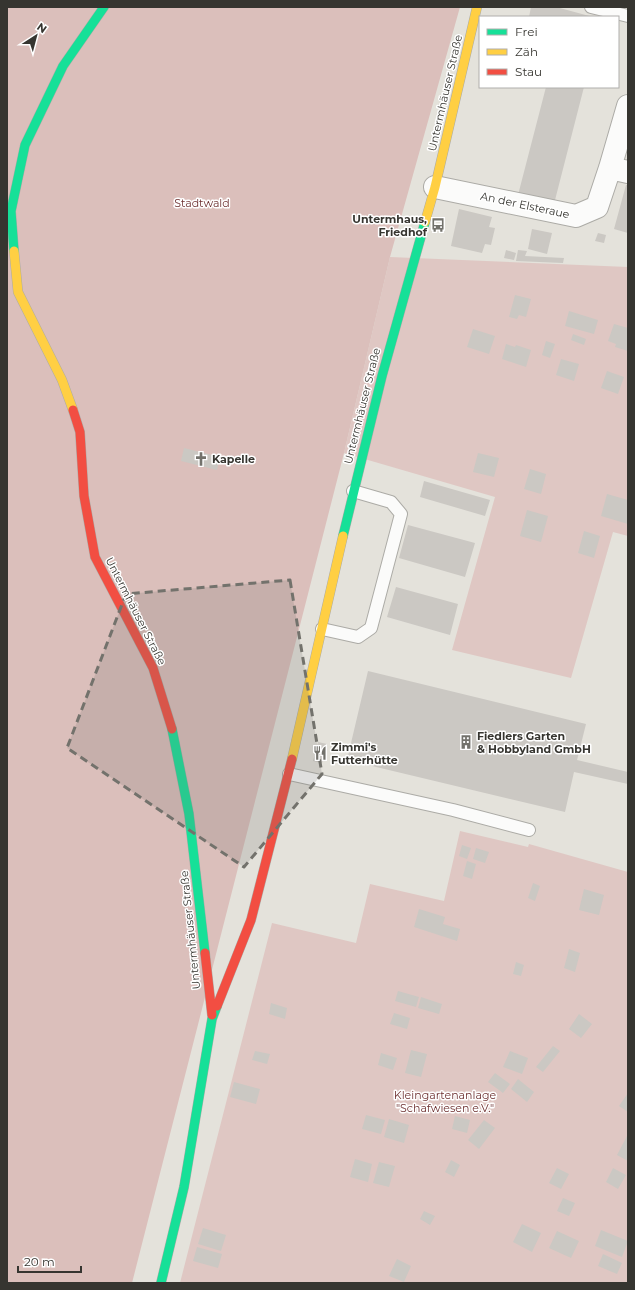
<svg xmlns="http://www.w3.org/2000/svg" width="635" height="1290" viewBox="0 0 635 1290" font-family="Montserrat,sans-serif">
	<rect width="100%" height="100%" fill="#e4e2db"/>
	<path fill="#dfc7c3" d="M390,257l238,10v269l-15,-4 -42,146 -119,-28 43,-153 -151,-44z
		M460,831l68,16 1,-3 99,28v411h-448l92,-360 84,20 14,-59 74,17z"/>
	<path fill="#dbbfbb" d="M7,7h453l-70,250 -46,196 -212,830h-125z"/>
	<path fill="#cbc8c3" d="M531,7h25l37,10h-64z
		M546,87h38l-30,117 -36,-9z
		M626,185h2v48l-14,-4z
		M459,209l33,8 -3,10 6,1 -4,17 -6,-1 -3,9 -31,-7z
		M532,229l20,4 -5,21 -19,-5z
		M598,233l8,2 -2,8 -9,-2z
		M506,250l10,3 -2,7 -10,-2z
		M518,250l9,1 -2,5 39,2 -1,5 -47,-2z
		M515,295l16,4 -5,18 -7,-2 -2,4 -8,-2z
		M569,311l29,9 -4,14 -29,-8z
		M614,324l14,4v23l-13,-4 1,-3 -8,-3z
		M473,329l22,7 -6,18 -22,-7z
		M573,334l13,5 -2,6 -13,-5z
		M546,341l9,3 -5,14 -8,-3z
		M506,344l9,3 1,-2 15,5 -5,17 -24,-8z
		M561,359l18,5 -5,17 -18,-6z
		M607,371l17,6 -6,17 -17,-6z
		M184,448l36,9 -3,13 -36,-9z
		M478,453l21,5 -5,19 -21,-5z
		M530,469l16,5 -5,20 -17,-5z
		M424,481l66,19 -5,16 -65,-19z
		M607,494l21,6v24l-27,-8z
		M527,510l21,6 -7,26 -21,-6z
		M408,525l67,18 -10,34 -66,-19z
		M584,531l16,5 -6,22 -16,-5z
		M396,587l62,17 -8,31 -63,-18z
		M368,671l218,53 -9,36 51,12v12l-54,-12 -9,40 -218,-52z
		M318,742l9,2 -5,19 -9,-2z
		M462,845l9,3 -4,11 -8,-3z
		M476,848l13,4 -4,11 -12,-4z
		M467,861l9,3 -4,15 -9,-3z
		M533,883l7,3 -5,15 -7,-3z
		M584,889l20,6 -5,20 -20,-5z
		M419,909l26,8 -2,7 17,5 -3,12 -43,-14z
		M569,949l11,4 -5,19 -11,-4z
		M516,962l8,3 -3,11 -8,-2z
		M398,991l21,6 -3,10 -21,-6z
		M421,997l21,7 -3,10 -21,-6z
		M271,1003l16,5 -2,11 -16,-5z
		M394,1013l16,5 -3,11 -17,-5z
		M579,1014l13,10 -11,14 -12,-9z
		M553,1046l7,5 -17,21 -7,-5z
		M411,1050l16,4 -6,23 -16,-4z
		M255,1051l15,3 -3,10 -15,-4z
		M510,1051l18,7 -6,16 -19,-7z
		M381,1053l16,5 -4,12 -15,-5z
		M495,1073l15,11 -7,9 -15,-11z
		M518,1079l16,13 -7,10 -16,-13z
		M234,1082l26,7 -4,15 -26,-7z
		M628,1093v19l-9,-6z
		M366,1115l19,5 -4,14 -19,-5z
		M455,1116l15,4 -3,13 -15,-4z
		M389,1119l20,6 -5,18 -20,-6z
		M484,1120l11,8 -16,21 -11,-9z
		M627,1136l1,1v24l-11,-6z
		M355,1159l17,5 -4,18 -18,-5z
		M451,1160l9,5 -6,12 -9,-5z
		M379,1162l16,4 -6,21 -16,-4z
		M557,1168l12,6 -8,15 -12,-6z
		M613,1168l13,7 -8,14 -12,-7z
		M563,1198l12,5 -6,13 -12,-5z
		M424,1211l11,5 -5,9 -10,-6z
		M522,1224l19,9 -9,19 -19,-10z
		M203,1228l23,7 -5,16 -23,-7z
		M601,1230l27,11 -6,16 -27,-11z
		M557,1231l22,10 -8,17 -22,-10z
		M197,1247l25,7 -4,14 -25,-7z
		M603,1254l19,9 -5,11 -19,-8z
		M397,1259l14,7 -7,16 -15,-6z"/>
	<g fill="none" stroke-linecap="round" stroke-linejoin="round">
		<defs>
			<path id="lane" d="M591,7l37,9
				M322,629l36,8 13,-9 30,-114 -10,-12 -38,-11
				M289,774l164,36 76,20"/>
			<path id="street" d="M610,168l18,4
				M435,187l141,29 21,-9 13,-39 18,-62"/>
			<path id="fast" d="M14,251l-3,-40 14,-66 38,-79 41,-59
				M343,536l39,-160 43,-154
				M172,729l17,85 16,139
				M161,1283l23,-96 28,-168 5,-13"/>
			<path id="slow" d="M425,222l10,-35 42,-180
				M14,251l4,41 44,88 11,30
				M292,759l51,-223"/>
			<path id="jam" d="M73,410l7,22 4,64 11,61 58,111 19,61
				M205,953l7,62
				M217,1006l34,-86 41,-161"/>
		</defs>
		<use href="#lane" stroke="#acaba6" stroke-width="14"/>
		<use href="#street" stroke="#acaba6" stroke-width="24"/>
		<use href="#fast" stroke="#acaba6" stroke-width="10"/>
		<use href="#slow" stroke="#acaba6" stroke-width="10"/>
		<use href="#jam" stroke="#acaba6" stroke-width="10"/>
		<use href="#lane" stroke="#fbfbfa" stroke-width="12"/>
		<use href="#street" stroke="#fbfbfa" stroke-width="22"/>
		<use href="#fast" stroke="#16e098" stroke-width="9"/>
		<use href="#slow" stroke="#ffcf43" stroke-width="9"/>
		<use href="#jam" stroke="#f24e42" stroke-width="9"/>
	</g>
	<path fill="#73726c" fill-opacity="0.2" stroke="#73726c" stroke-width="3" stroke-dasharray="8 5" stroke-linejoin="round" d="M290,580l32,194 -78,93 -177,-119 59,-154z"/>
	<defs>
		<symbol id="bus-bare" viewBox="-9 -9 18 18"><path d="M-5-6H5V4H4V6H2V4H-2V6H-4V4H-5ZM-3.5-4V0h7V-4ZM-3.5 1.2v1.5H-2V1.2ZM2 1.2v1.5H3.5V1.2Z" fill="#73726c" stroke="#fff" stroke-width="2.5" paint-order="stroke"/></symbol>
		<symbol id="church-bare" viewBox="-9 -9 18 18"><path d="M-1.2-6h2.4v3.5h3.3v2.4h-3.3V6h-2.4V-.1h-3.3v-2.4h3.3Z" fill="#73726c" stroke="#fff" stroke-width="2.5" paint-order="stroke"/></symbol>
		<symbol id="building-bare" viewBox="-9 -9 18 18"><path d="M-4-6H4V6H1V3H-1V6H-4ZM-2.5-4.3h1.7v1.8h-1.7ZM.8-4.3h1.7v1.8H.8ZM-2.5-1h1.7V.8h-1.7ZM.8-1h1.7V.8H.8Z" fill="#73726c" stroke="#fff" stroke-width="2.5" paint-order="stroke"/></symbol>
		<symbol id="restaurant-bare" viewBox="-9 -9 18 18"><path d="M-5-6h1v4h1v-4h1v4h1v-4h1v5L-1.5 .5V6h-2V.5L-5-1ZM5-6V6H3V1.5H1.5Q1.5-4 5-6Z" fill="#73726c" stroke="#fff" stroke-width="2.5" paint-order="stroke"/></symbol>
	</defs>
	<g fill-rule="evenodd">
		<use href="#bus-bare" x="428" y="215" width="20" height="20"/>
		<use href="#church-bare" x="191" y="449" width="20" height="20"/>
		<use href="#building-bare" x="456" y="732" width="20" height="20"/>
		<use href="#restaurant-bare" x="310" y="743" width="20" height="20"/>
	</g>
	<g text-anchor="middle" stroke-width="3" stroke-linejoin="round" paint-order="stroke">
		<g font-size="11" fill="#363530" stroke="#fff">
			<text transform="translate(445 93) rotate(-77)" y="4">Untermhäuser Straße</text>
			<text transform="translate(525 205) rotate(12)" y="4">An der Elsteraue</text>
			<text transform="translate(362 406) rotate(-76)" y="4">Untermhäuser Straße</text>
			<text transform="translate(136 611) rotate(63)" y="4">Untermhäuser Straße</text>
			<text transform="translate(190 930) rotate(-96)" y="4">Untermhäuser Straße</text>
		</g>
		<g font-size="11" fill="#6d3030" stroke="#fff">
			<text x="202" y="207">Stadtwald</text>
			<text x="445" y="1099">Kleingartenanlage<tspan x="445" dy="13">"Schafwiesen e.V."</tspan></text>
		</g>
		<g font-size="11" font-weight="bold" fill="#363530" stroke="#fff" text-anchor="start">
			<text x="427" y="223" text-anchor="end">Untermhaus,<tspan x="427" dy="13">Friedhof</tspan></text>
			<text x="212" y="463">Kapelle</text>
			<text x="477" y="740">Fiedlers Garten<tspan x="477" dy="13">&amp; Hobbyland GmbH</tspan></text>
			<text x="331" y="751">Zimmi's<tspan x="331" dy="13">Futterhütte</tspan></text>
		</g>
	</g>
	<rect width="635" height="1290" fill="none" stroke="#363530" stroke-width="16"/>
	<rect x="479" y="16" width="140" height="72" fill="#ffffff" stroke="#afaeac"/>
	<rect x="487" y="29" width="20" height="6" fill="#16e098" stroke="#afaeac"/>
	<text x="515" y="36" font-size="12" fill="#363530">Frei</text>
	<rect x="487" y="49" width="20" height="6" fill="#ffcf43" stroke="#afaeac"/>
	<text x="515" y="56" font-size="12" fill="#363530">Zäh</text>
	<rect x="487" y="69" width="20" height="6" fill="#f24e42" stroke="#afaeac"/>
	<text x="515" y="76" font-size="12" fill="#363530">Stau</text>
	<g transform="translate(36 36) rotate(36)" stroke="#ffffff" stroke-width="3" paint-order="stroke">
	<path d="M0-3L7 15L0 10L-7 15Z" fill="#363530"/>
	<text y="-6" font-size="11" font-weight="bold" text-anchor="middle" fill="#363530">N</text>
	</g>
	<path d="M18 1266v6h63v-6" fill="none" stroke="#363530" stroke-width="2"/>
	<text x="24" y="1266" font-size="12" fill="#363530" stroke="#ffffff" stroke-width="3" paint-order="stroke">20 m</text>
</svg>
